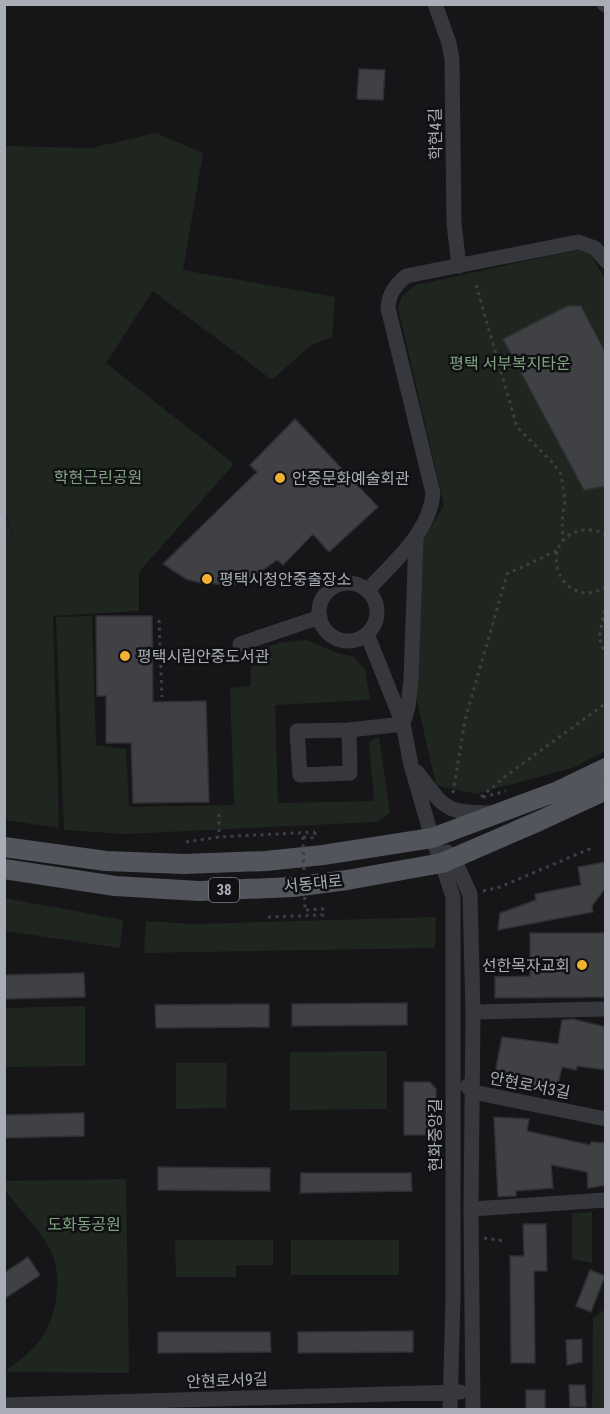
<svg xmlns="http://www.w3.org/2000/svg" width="610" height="1414" viewBox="0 0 610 1414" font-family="'Roboto Condensed','Noto Sans KR',sans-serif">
	<rect width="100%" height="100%" fill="#161618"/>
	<path fill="#1e261f" d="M156,133l47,20 -20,117 152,27 -3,40 -21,8 -39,35 -119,-89 -47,72 128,101 -95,108v39l-86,5 6,212 -54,-8v-306l13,41 -14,-48 1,-361 86,2z
		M577,250l14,5 14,24v472l-30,16 -99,27 -40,-9 -20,-88 5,-154 23,-38 -46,-197 4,-12 14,-11z
		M92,616l4,129 30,4 3,58 105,-2 -4,-117 20,-2 2,-36 32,-8 23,-2 30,13 17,4 11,12 5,31 -95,5 3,98 96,-2 -5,-59 10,-5 11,76 -13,9 -252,12 -61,-4 -8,-213z
		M5,898l118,22 -3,28 -115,-17z
		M436,917l-1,31 -291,5 2,-32 48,3z
		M85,1006v60l-80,1v-59z
		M387,1051v58l-97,1v-58z
		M176,1063h51l-1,45 -50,1z
		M126,1179l3,194 -124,-1c10,-9 22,-17 31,-27 21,-24 28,-68 14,-96 -12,-21 -31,-40 -45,-59v-9z
		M592,1212v51l-20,-4v-46z
		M175,1240h98v25h-37v12h-60z
		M291,1240h108v35h-108z
		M605,1309v100h-13l1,-91z"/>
	<path fill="#404145" stroke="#303034" stroke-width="1.5" d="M359,69l26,1 -2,30 -26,-1z
		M567,306h14l25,48v132l-22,4 -81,-151z
		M295,419l83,88 -49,45 -16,-18 -30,31 -6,-5 -21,15 -22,10 -33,-2 -15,-4 -23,-15 94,-92 -7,-7z
		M96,616h56l1,86 53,-1 3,101 -76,1 -2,-60h-25v-47h-9z
		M606,862v25l-14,19 1,6 -95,18 2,-17 36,-13 -1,-6 46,-9 -3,-18z
		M530,933h76v64l-111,1v-21l35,-1z
		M84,973l1,24 -81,2v-24z
		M407,1003v22l-115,1v-22z
		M269,1004v23l-113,1 -1,-23z
		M573,1019l33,8v43l-29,-4 -1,4 -14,-3 -6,27 -62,-16 8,-41 56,7 4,-24z
		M404,1082h26l6,7v46h-32z
		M84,1113v23l-80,2v-23z
		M494,1117l35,2 -2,12 63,14 1,-3 15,1v42l-18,3 -1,-16 -36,-7 2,23 -37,3v5l-18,1z
		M158,1167l112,1v23l-112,-1z
		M301,1173h110l1,18 -112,2z
		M523,1224h23l1,47h-13l1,92h-24l-1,-107h14z
		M28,1257l12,18 -36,24v-26z
		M590,1270l15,6 -14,36 -15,-6z
		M413,1331v21l-115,1v-21z
		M158,1332h112l1,20 -113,1z
		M582,1339v23l-15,3 -1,-25z
		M569,1385h16l1,22h-16z
		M526,1390h19v20h-19z"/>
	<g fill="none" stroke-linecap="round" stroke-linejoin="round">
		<path stroke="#3d3f44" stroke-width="3" stroke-dasharray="3 4.5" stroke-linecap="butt" d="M476,285l41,142 37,37 7,10 4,27 -3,20 1,20
			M606,535c-8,-5 -19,-7 -28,-4 -44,14 -15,82 28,56
			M606,603l-7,35 7,16
			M159,620l3,77
			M453,793l12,-73 42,-146 51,-24
			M481,797l26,-22 99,-72
			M483,797l23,-6
			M219,814v23
			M303,837l12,1v-6
			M186,842l33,-5 96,-5
			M483,891l17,-4 94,-40
			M268,917l55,-2v-6l-18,1
			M484,1238l22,3"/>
		<path stroke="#37383d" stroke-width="15" d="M435,4l14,39 3,16 2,165 5,42
			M604,4l2,1
			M319 612a29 29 0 1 1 58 0a29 29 0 1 1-58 0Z
			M367,591c26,-29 63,-58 66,-98l-45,-185c1,-15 7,-22 18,-32l172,-34 17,6 11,13
			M367,634l36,90 8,41 21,73 10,25 11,34v400l-3,113
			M240,644l80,-27
			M349,730l1,43 -50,2 -3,-44 52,-1 54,-6 5,-17 3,-28 5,-142
			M417,772c29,38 27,40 75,41
			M447,852l6,5 17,37 3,118 -2,197 2,201
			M473,1012l130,-3
			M467,1086l6,6 133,27
			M471,1209l135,-9
			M4,1405l456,-13"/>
		<path stroke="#53555c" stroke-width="20" d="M4,847l102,14 78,3 82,-3 57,-6 109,-17 126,-47 48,-23
			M4,869l111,17 84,5 94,-4 54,-7 95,-17 97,-42 67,-31"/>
		<path stroke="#3d3f44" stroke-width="3" stroke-dasharray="3 4.5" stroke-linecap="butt" d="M303,837l2,73"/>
	</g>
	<g fill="#f2b134" stroke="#111113" stroke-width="2">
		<circle cx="280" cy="478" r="6"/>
		<circle cx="207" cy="579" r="6"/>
		<circle cx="125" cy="656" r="6"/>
		<circle cx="582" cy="965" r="6"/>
	</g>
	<g text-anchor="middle" stroke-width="5" stroke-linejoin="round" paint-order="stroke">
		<rect fill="#111113" stroke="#7b7e86" stroke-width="1.5" x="209" y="878" width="30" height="24" rx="4.5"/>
		<g font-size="15" font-weight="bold" fill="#a8adb8">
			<text x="224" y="895">38</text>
		</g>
		<g font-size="16" fill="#a8adb8" stroke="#111113">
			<text transform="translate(435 134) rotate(-91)" y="6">학현4길</text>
			<text transform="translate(313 883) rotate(-6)" y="6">서동대로</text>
			<text transform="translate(530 1085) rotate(11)" y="6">안현로서3길</text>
			<text transform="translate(435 1135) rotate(-90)" y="6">현화중앙길</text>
			<text transform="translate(227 1380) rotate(-2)" y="6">안현로서9길</text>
		</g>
		<g font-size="16" fill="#7fa381" stroke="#111113">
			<text x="510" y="369">평택 서부복지타운</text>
			<text x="98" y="483">학현근린공원</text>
			<text x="84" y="1230">도화동공원</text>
		</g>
		<g font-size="16" fill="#a8adb8" stroke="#111113" text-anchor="start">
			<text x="292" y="484">안중문화예술회관</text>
			<text x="219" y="585">평택시청안중출장소</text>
			<text x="137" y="662">평택시립안중도서관</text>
			<text x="570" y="971" text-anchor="end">선한목자교회</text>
		</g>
	</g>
	<rect width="610" height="1414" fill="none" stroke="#a8adb8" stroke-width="12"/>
</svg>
